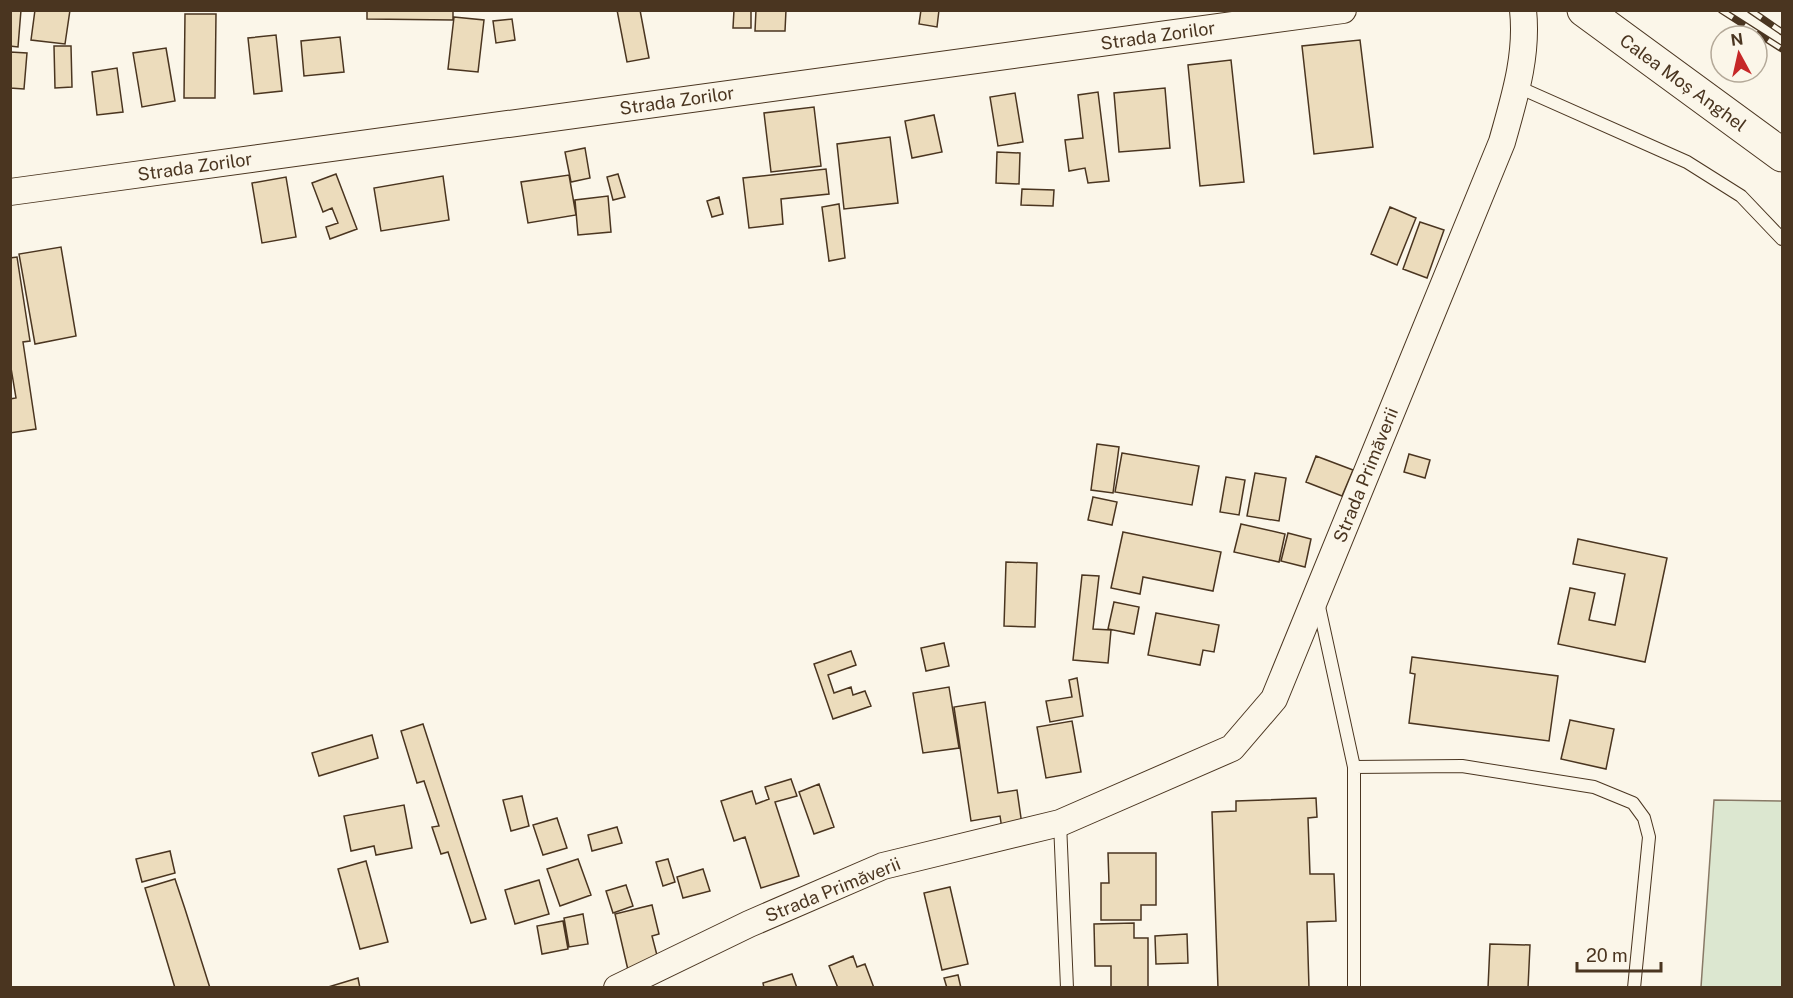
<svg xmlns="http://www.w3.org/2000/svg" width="1793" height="998" viewBox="0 0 1793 998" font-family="'Public Sans',sans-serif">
	<rect width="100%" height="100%" fill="#fbf6e9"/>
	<path fill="#dce7d0" stroke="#887966" stroke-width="1.5" d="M1714,800l68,1v186h-81z"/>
	<path fill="#ecdcbc" stroke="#4a3520" stroke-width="1.5" d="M10,10h11l-3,37 -8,-1z
		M35,10h35l-5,34 -34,-4z
		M367,10h86v10l-86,-1z
		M617,10h23l9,48 -22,4z
		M734,10h17v18h-18z
		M756,10h30l-1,21h-30z
		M921,10h18l-2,17 -18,-3z
		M185,14h31l-1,84h-31z
		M454,17l30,3 -6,52 -30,-3z
		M512,19l3,21 -19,3 -3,-22z
		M276,35l6,56 -28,3 -6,-56z
		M340,37l4,35 -40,4 -3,-35z
		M1360,40l13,107 -59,7 -12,-108z
		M54,46h17l1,41 -17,1z
		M166,48l9,53 -33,6 -9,-54z
		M10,52l17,1 -3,36 -14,-1z
		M1231,60l13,122 -44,4 -12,-121z
		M117,68l6,44 -26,3 -5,-43z
		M1165,88l5,60 -51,4 -5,-59z
		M1098,92l11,89 -21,2 -3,-15 -16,3 -4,-31 18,-2 -5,-43z
		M1015,93l8,49 -25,4 -8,-49z
		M814,107l7,59 -50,6 -7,-59z
		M934,115l8,37 -30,6 -7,-37z
		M890,137l8,66 -54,6 -7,-65z
		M585,148l5,30 -19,4 -6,-30z
		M997,152l23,1 -1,31 -23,-1z
		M826,169l3,25 -48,5 2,25 -34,4 -6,-50z
		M336,174l21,55 -27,10 -4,-12 12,-4 -6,-15 -9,4 -11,-29z
		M618,174l7,23 -12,3 -6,-23z
		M569,175l7,40 -48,8 -7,-41z
		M443,176l6,44 -68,11 -7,-43z
		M286,177l10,60 -34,6 -10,-60z
		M1022,189l32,1 -1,16 -32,-1z
		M608,196l3,36 -33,3 -3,-35z
		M719,197l4,17 -11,3 -5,-16z
		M839,204l6,54 -16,3 -7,-54z
		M1390,207l26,11 -19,47 -26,-11z
		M1420,222l24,8 -17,48 -24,-9z
		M61,247l15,89 -41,8 -16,-90z
		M17,257l13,84 -7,1 13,87 -26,4v-34l6,-1 -6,-36v-104z
		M1097,444l22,3 -6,46 -22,-3z
		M1122,453l77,13 -7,39 -77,-13z
		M1409,454l21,6 -5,18 -21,-6z
		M1316,456l37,14 -11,26 -36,-14z
		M1255,473l31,5 -7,43 -32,-5z
		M1226,477l19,3 -6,35 -19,-3z
		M1093,497l24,5 -5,23 -24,-5z
		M1241,524l44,10 -6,28 -45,-10z
		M1123,532l98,20 -8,39 -70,-14 -3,17 -29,-6z
		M1288,533l23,6 -6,28 -24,-6z
		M1578,539l89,19 -22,104 -87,-18 12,-56 25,5 -6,27 26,5 10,-51 -52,-10z
		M1006,562l31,1 -2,64 -31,-1z
		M1082,575l17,1 -6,53 18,1 -3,33 -35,-3z
		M1114,602l25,5 -5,27 -26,-5z
		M1156,613l63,12 -5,27 -11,-2 -3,15 -52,-10z
		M944,643l5,23 -23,5 -5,-23z
		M851,651l5,14 -28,10 6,18 17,-6 2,8 12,-4 6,15 -38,13 -19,-55z
		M1412,657l146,19 -9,65 -140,-18 6,-49 -5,-1z
		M1077,678l6,38 -33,6 -4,-21 26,-4 -3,-17z
		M949,687l10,61 -36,5 -10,-60z
		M985,702l13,91 19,-3 5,35 -20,4 -2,-13 -29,5 -17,-114z
		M1570,720l44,9 -8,40 -45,-10z
		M1072,721l9,51 -35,6 -9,-51z
		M423,724l63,195 -15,4 -23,-71 -7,2 -9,-27 7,-1 -15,-45 -7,2 -16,-52z
		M372,735l6,23 -59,18 -7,-23z
		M791,779l6,17 -22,6 24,74 -38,12 -16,-51 -11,4 -13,-40 31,-10 4,13 13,-5 -4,-12z
		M819,784l15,43 -20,7 -15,-42z
		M522,796l7,30 -18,5 -8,-31z
		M1316,798l1,19 -9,1 2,56h24l2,47 -29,1 2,66h-91l-6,-176 24,-1v-10z
		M404,805l8,43 -36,7 -2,-9 -23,5 -7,-35z
		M557,818l10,30 -24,7 -10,-30z
		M617,827l5,16 -30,8 -4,-16z
		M170,851l5,22 -33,9 -6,-23z
		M1108,853h48v52h-15v15h-40v-37h8z
		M578,859l13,36 -31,11 -13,-37z
		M668,859l7,23 -12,4 -7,-24z
		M366,861l22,81 -28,7 -22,-80z
		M703,869l7,22 -27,7 -6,-21z
		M175,879l10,30 25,79h-35l-30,-100z
		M539,880l10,34 -34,10 -10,-34z
		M626,885l7,21 -20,7 -7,-22z
		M950,887l18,77 -26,6 -18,-77z
		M652,905l7,29 -7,2 7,27 -31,7 -13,-56z
		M583,914l5,30 -19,3 -5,-29z
		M563,921l5,28 -26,5 -5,-28z
		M1134,923v15h14v50h-37v-22h-16l-1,-42z
		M1187,934l1,29 -32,1 -1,-28z
		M1490,944l40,1 -2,43h-40z
		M853,956l4,11 8,-3 9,24h-36l-9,-22z
		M792,974l5,14h-33l-1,-5z
		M958,975l3,13h-14l-3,-10z
		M358,978l2,10h-35z"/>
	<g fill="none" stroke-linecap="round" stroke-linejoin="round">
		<defs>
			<path id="service" d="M1518,87l169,75 54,34 41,43
				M1318,602l36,165v221
				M1354,767l108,-1 132,21 39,16 11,15 5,19 -15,151
				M1060,823l7,165"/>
			<path id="minor" d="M10,192l1333,-182
				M617,988l132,-64 134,-58 177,-43 172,-75 42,-49 228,-557c12,-43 26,-86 21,-132"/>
			<path id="trunk" d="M1584,10l198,145"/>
		</defs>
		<use href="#service" stroke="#4a3520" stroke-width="14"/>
		<use href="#minor" stroke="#4a3520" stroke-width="28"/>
		<use href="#trunk" stroke="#4a3520" stroke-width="35"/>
		<use href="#service" stroke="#fbf6e9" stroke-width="12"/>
		<use href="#minor" stroke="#fbf6e9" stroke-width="26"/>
		<use href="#trunk" stroke="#fbf6e9" stroke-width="33"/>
		<defs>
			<path id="rail" d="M1721,10l61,39
				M1750,10l32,22"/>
		</defs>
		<use href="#rail" stroke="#4a3520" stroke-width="7"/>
		<use href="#rail" stroke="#fbf6e9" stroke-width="4.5" stroke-dasharray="14" stroke-linecap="butt"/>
	</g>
	<g text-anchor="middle" stroke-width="4.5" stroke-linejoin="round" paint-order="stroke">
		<g font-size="18" fill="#4a3520" stroke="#fbf6e9">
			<text transform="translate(1158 36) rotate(-8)" y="6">Strada Zorilor</text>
			<text transform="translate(1683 83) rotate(36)" y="6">Calea Moș Anghel</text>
			<text transform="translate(677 101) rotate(-8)" y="6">Strada Zorilor</text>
			<text transform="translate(195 167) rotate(-8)" y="6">Strada Zorilor</text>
			<text transform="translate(1366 475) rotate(-68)" y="6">Strada Primăverii</text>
			<text transform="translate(833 890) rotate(-22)" y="6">Strada Primăverii</text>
		</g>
	</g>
	<rect width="1793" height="998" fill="none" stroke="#4a3520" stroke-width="24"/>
	<g transform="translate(1739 54) rotate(352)"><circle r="28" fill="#fbf6e9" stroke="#b4a999" stroke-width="1.5"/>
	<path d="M0-4.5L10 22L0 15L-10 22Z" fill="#c62828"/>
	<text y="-9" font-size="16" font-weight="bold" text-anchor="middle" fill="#4a3520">N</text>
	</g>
	<path d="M1577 962v9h84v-9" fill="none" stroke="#4a3520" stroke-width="3"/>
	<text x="1586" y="962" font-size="18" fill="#4a3520" stroke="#fbf6e9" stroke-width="4.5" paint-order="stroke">20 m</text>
</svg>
